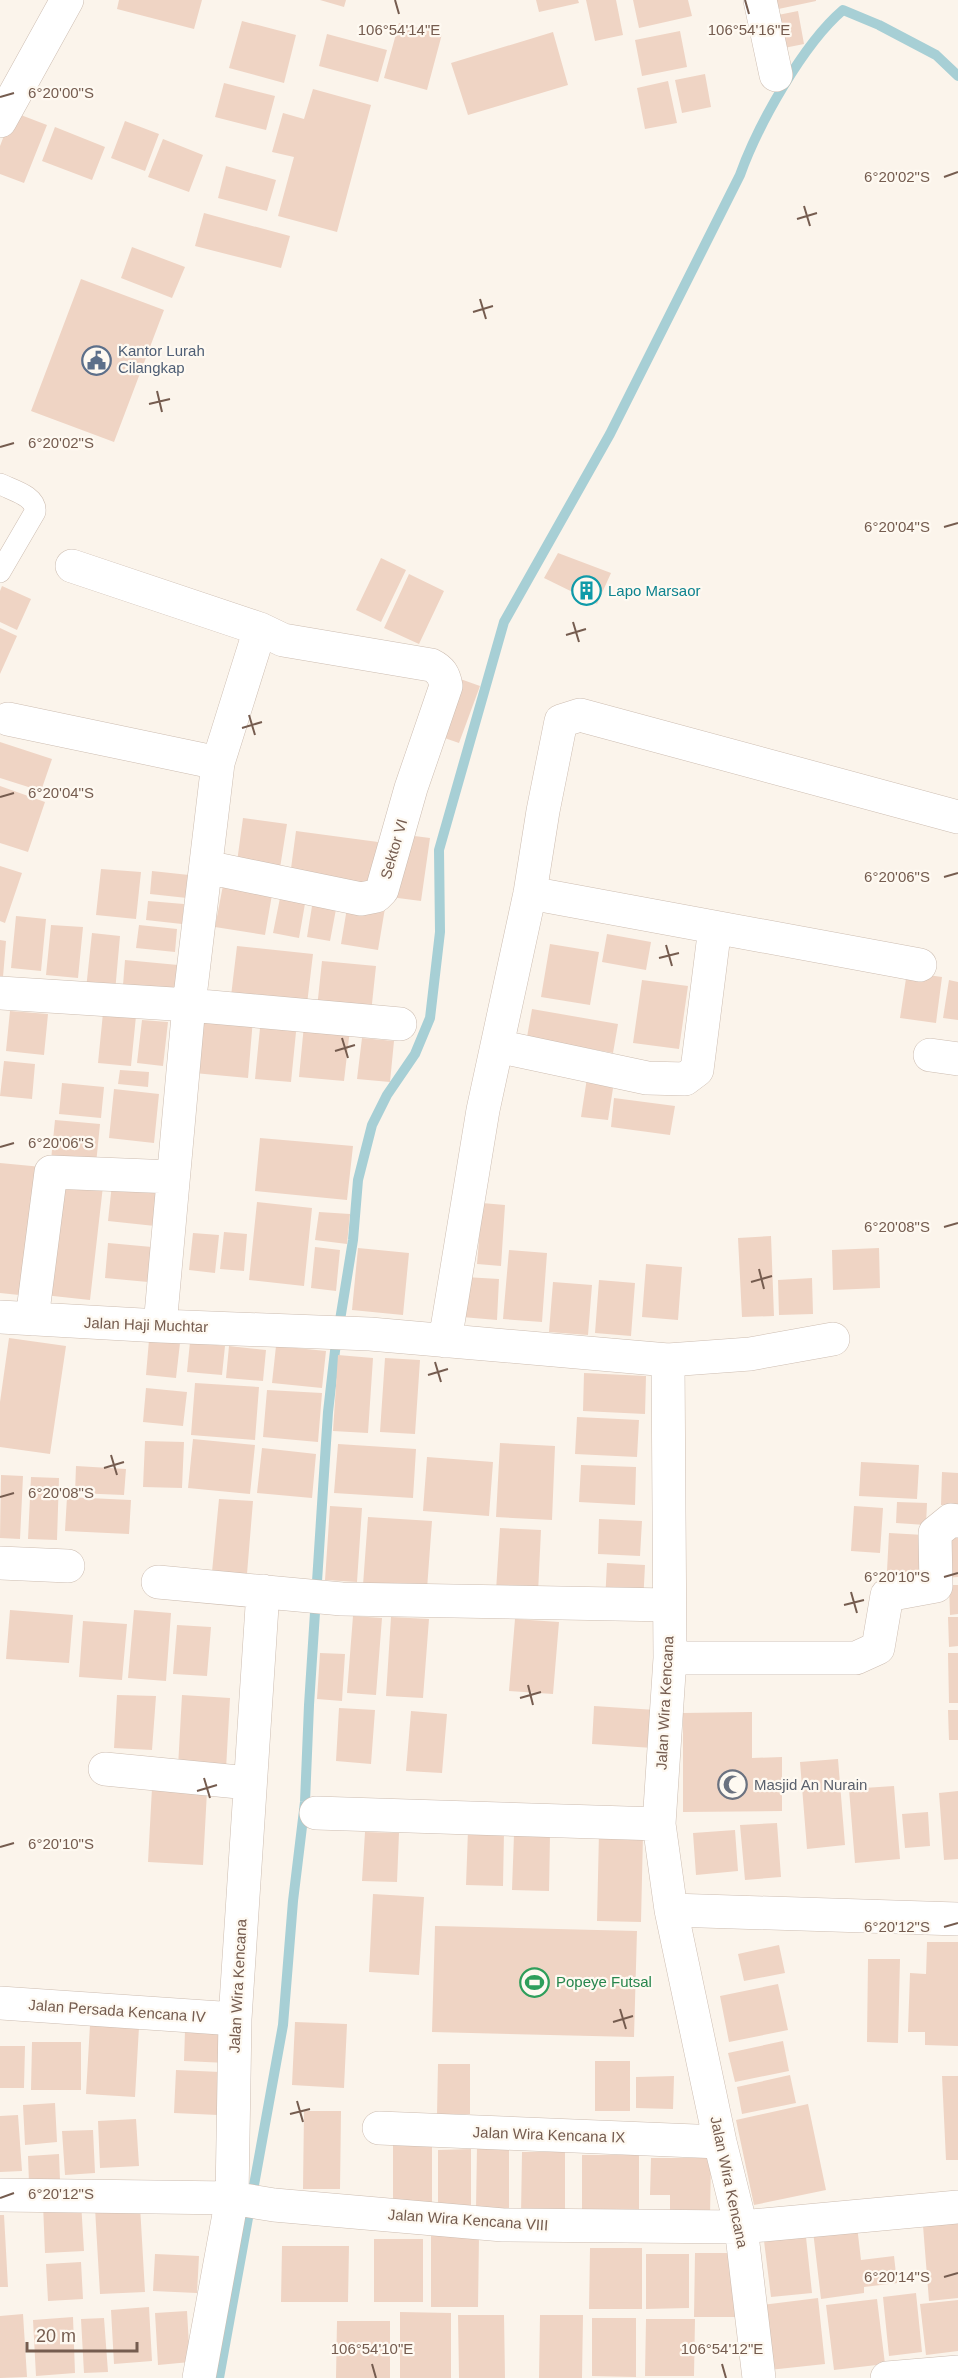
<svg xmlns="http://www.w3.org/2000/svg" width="958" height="2378" viewBox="0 0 958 2378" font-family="Helvetica,sans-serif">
	<rect width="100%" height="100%" fill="#fbf4eb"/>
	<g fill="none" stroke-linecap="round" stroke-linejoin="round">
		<path stroke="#a7cfd5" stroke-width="10" d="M219,2378l64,-353 10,-124 12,-99 4,-97 19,-293 7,-61 18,-111 5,-60 14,-55 15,-30 28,-41 15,-36 10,-86 -1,-82 65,-228 106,-188 130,-259c18,-50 63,-131 103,-165l36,15 57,30 22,21"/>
	</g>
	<path fill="#efd4c4" d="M119,0h83l-8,29 -77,-20z
		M320,0h26l-2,7z
		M536,0h42l1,3 -40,9z
		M586,0h30l7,35 -28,6z
		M633,0h55l4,16 -53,12z
		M766,0h50v1l-47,10z
		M798,11l6,33 -30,6 -6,-33z
		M242,21l54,14 -12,48 -55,-15z
		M399,23l43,11 -15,56 -43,-12z
		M680,31l7,36 -45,9 -7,-36z
		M553,32l15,53 -100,30 -17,-52z
		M327,34l60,16 -9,32 -59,-16z
		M705,74l6,33 -29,6 -7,-33z
		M668,81l9,42 -32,6 -8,-41z
		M224,83l51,13 -9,34 -51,-13z
		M313,89l58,16 -34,127 -59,-16 16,-59 -22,-5 11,-39 21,6z
		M13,112l34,13 -23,58 -24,-9v-28z
		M125,121l34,13 -14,37 -34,-13z
		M55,127l50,20 -13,33 -50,-19z
		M163,139l40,16 -14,37 -41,-15z
		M226,166l50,14 -9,31 -49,-13z
		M204,213l86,23 -9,32 -86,-22z
		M132,247l53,20 -13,31 -51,-20z
		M81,279l83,31 -50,132 -83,-31z
		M558,553l53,20 -14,31 -53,-26z
		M381,558l25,12 -25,52 -25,-12z
		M409,574l35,17 -25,53 -35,-16z
		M2,586l29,13 -14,31 -17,-8v-31z
		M0,628l17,8 -17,38z
		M452,676l28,10 -21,57 -29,-10z
		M0,742l52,17 -11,32 -41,-13z
		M0,786l45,16 -17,50 -28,-9z
		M243,818l44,6 -7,44 -43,-6z
		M296,831l82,11 -7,45 -81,-11z
		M399,834l31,4 -9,63 -31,-4z
		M0,866l22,7 -17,50 -5,-2z
		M101,869l40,3 -5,47 -40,-4z
		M152,871l37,4 -2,23 -37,-4z
		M224,880l49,9 -8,46 -50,-8z
		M281,893l25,5 -7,40 -26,-5z
		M313,900l24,4 -7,37 -23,-4z
		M148,901l36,3 -2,20 -36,-4z
		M348,902l37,6 -7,42 -37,-6z
		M16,916l30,3 -5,52 -30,-3z
		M51,925l32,2 -5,51 -32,-3z
		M139,925l38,4 -2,23 -39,-4z
		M92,933l28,3 -5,56 -29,-3z
		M607,934l44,8 -5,28 -44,-8z
		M0,940l6,1 -4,48h-2z
		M550,944l49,8 -9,53 -49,-8z
		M237,946l76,8 -6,50 -76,-8z
		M125,960l53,5 -4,38 -52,-5z
		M322,961l54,5 -5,47 -54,-5z
		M907,972l35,5 -6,46 -36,-5z
		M642,980l46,6 -9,63 -46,-6z
		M949,980l9,2v38l-15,-2z
		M532,1009l86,15 -5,29 -86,-16z
		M10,1011l38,3 -4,41 -38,-4z
		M103,1013l33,3 -5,50 -33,-3z
		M199,1014l54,5 -5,59 -54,-5z
		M261,1018l36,4 -6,60 -36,-3z
		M142,1020l26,2 -5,44 -26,-3z
		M304,1025l46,4 -6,52 -45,-4z
		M362,1038l32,3 -4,41 -33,-3z
		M4,1061l31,3 -3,35 -32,-3z
		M120,1070l29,2 -1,15 -30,-3z
		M587,1078l27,4 -6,38 -27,-3z
		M62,1083l42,4 -3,31 -42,-4z
		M114,1089l45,5 -5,49 -45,-5z
		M614,1098l61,8 -5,29 -59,-8z
		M55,1120l45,4 -4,40 -45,-4z
		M260,1138l93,8 -6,54 -92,-9z
		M0,1163l42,4 -13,129 -29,-3z
		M56,1181l47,5 -13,114 -46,-5z
		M112,1184l47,5 -4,37 -47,-5z
		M257,1202l55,6 -8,78 -55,-6z
		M482,1203l23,2 -4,61 -24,-2z
		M319,1212l31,2 -3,30 -32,-4z
		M224,1232l23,2 -3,37 -24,-2z
		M193,1233l26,2 -4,38 -26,-3z
		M771,1236l3,80 -32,1 -4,-79z
		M108,1243l44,4 -4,35 -43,-4z
		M315,1247l25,3 -4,41 -25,-3z
		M358,1248l51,5 -6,62 -51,-5z
		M879,1248l1,40 -47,2 -1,-40z
		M509,1250l38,3 -5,69 -39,-3z
		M646,1264l36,3 -4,53 -36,-3z
		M465,1277l34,2 -2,41 -35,-3z
		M812,1278l1,36 -34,1 -1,-35z
		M599,1280l36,3 -4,53 -36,-3z
		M553,1282l39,3 -4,50 -39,-3z
		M9,1338l57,8 -16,108 -50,-7v-45z
		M149,1340l31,3 -4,35 -30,-3z
		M190,1342l35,4 -3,29 -35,-3z
		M229,1346l37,4 -3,31 -37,-3z
		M276,1346l50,5 -4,37 -50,-5z
		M338,1355l35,3 -5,75 -35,-2z
		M385,1358l35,2 -5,74 -35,-2z
		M584,1373l62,3 -1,38 -62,-3z
		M195,1383l64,4 -4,53 -64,-5z
		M146,1388l41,4 -4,34 -40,-4z
		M267,1390l55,3 -4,49 -55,-5z
		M577,1417l62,3 -2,37 -62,-3z
		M193,1439l62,6 -5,49 -62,-6z
		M145,1441l39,1 -2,46 -39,-1z
		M500,1443l55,3 -3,74 -56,-3z
		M338,1444l78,5 -3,49 -79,-5z
		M262,1448l54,6 -4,44 -55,-5z
		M427,1457l66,5 -4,54 -66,-5z
		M861,1462l58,3 -2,34 -58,-3z
		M581,1465l55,2 -1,38 -56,-3z
		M76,1466l50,3 -2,26 -49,-2z
		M942,1472l16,1v33l-17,-1z
		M1,1475l22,1 -3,63 -20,-1z
		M31,1477l28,1 -2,62 -29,-1z
		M67,1497l64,3 -2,34 -64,-3z
		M219,1499l34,2 -6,73 -35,-2z
		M897,1502l30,1 -1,22 -30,-2z
		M330,1506l32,2 -5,74 -32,-2z
		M854,1506l29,2 -3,45 -29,-2z
		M368,1517l64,4 -5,68 -64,-4z
		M599,1519l43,2 -2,35 -42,-2z
		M500,1528l41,2 -3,63 -42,-2z
		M944,1531h14v46l-13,1z
		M889,1533l35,2 -2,38 -35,-2z
		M607,1563l38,2 -2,39 -38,-2z
		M949,1585h9v29l-8,1z
		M10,1610l63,5 -4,48 -63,-4z
		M134,1610l37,3 -5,68 -38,-3z
		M353,1616l29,2 -6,77 -29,-2z
		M391,1617l38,2 -6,79 -37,-2z
		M948,1617h10v29l-9,1z
		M515,1619l44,3 -6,72 -44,-3z
		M83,1621l44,3 -5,56 -43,-3z
		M177,1625l34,2 -4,49 -34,-2z
		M320,1653l25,1 -3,47 -25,-2z
		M948,1653h10v50h-9z
		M117,1695l39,1 -4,54 -38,-2z
		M182,1695l48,3 -4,71 -48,-2z
		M594,1706l62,4 -3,38 -61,-4z
		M339,1708l36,2 -4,54 -35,-3z
		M948,1710h10v30h-9z
		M411,1711l36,3 -5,59 -36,-2z
		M752,1712v46l30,-1v54l-99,1v-99z
		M838,1759l7,86 -38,4 -7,-87z
		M894,1786l6,73 -45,4 -6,-74z
		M152,1788l55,3 -4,74 -55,-3z
		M958,1791v68l-14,1 -5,-67z
		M928,1812l2,34 -25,2 -3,-34z
		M777,1823l4,54 -36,3 -5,-55z
		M468,1830l36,1 -1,55 -37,-1z
		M735,1830l3,41 -42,4 -3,-42z
		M365,1832l34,1 -2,49 -35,-1z
		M599,1832l44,2 -2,88 -44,-1z
		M514,1834l36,1 -1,56 -37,-1z
		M373,1894l51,3 -5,78 -50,-3z
		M435,1926l202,5 -3,106 -202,-5z
		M927,1942h31v104l-33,-1v-13h-17l2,-59 16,1z
		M779,1945l6,28 -41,8 -6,-27z
		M868,1959h32l-2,84 -31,-1z
		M778,1984l10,46 -59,12 -9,-46z
		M295,2022l52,2 -3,64 -52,-3z
		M90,2025l49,2 -4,70 -49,-3z
		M185,2031l43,2 -1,30 -43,-2z
		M783,2041l6,30 -54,11 -7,-29z
		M32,2042h49v48h-50z
		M0,2046h25l-1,42h-24z
		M595,2061h35v50h-35z
		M438,2064h32v50l-33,1z
		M176,2070l44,2 -2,43 -44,-2z
		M790,2075l6,28 -54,11 -5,-27z
		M674,2076l-1,33 -37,-1v-31z
		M942,2076h16v84h-12z
		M55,2103l2,39 -32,3 -2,-40z
		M808,2104l18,86 -72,15 -18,-85z
		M304,2111h37l-1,78h-37z
		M18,2115l4,56 -22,1v-56z
		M136,2119l3,47 -39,2 -2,-47z
		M93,2130l2,43 -30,2 -3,-44z
		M393,2141l39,1v60h-39z
		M477,2146h32v63h-33z
		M471,2149v56h-33v-55z
		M522,2152h43v63h-44z
		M59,2154l1,27 -31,2 -1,-27z
		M582,2155h57v59h-57z
		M651,2158h60l-1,59h-40v-22h-20z
		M81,2202l3,49 -39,2 -2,-49z
		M140,2206l5,86 -45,2 -5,-86z
		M958,2210v88l-29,3 -7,-88z
		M0,2215h4l4,72h-8z
		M857,2226l4,34 33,-4 3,27 -33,4v6l-43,6 -8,-68z
		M805,2228l7,65 -41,4 -8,-64z
		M431,2236h48l-1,71h-47z
		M374,2239h49v63h-49z
		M282,2246h67l-1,56h-67z
		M590,2248h52v61h-53z
		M695,2253h48l-2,64h-47z
		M155,2254l44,2 -2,37 -44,-2z
		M646,2254h43v54l-43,1z
		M81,2262l2,37 -35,2 -2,-37z
		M916,2293l6,59 -33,4 -6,-59z
		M818,2298l7,66 -56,6 -8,-65z
		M877,2299l8,65 -51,6 -8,-65z
		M958,2300v51l-32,4 -6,-51z
		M149,2307l3,54 -38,3 -3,-54z
		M187,2311l3,51 -32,3 -3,-52z
		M400,2312l51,1v65h-51z
		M23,2314l4,63 -27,1v-62z
		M458,2315h46l1,63h-46z
		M540,2315h43l-1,63h-43z
		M73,2317l2,56 -39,3 -3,-56z
		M104,2318l4,54 -24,1 -3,-54z
		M592,2318h44v59l-44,-1z
		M646,2319h49l-1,57h-49z
		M337,2321h53v57h-54z"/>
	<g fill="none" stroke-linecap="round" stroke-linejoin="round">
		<defs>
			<path id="service" d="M0,484c12,6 37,12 35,28l-35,60"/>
			<path id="minor" d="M760,0l16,75
				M72,566l188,63 23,11 148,25c10,5 13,10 15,21l-35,102 -29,102 -6,6 -15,3 -155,-32
				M8,719l210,44
				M530,893l390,72
				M0,993l189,12 211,19
				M497,1046l150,32 38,1 12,-9 18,-143
				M930,1055l28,4
				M0,1317l160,9 210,8 298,26 2,298 -11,166 12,86 49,232 21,85 18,151
				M32,1319l19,-147 122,5
				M160,1326l29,-321 29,-242 42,-134
				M445,1341l38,-231 47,-217 13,-82 18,-90 19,-6 378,102
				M668,1360l82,-6 83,-15
				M0,1563l68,3
				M158,1582l184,17 326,6
				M670,1658h186l22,-10 9,-53 49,-9 -1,-53 16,-13 7,1
				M105,1769l144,14
				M316,1813l343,11
				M671,1910l287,9
				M0,2003l235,16
				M379,2128l341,14
				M0,2195l232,3 42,7 229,20 238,2 217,-20
				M199,2378l33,-180 3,-179 28,-428
				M887,2378l71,-6"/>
			<path id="tertiary" d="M0,121l67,-121"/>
		</defs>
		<use href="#service" stroke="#cdbdb1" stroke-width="22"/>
		<use href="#minor" stroke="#cdbdb1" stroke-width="34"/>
		<use href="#tertiary" stroke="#cdbdb1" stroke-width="34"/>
		<use href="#service" stroke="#fff" stroke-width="21"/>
		<use href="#minor" stroke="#fff" stroke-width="33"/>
		<use href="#tertiary" stroke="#fff" stroke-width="33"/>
	</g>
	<path fill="none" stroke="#755c4f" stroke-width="2" d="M395,0l4,14M745,0l4,14M0,97l14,-4M944,177l14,-5M804,206l6,20M797,219l20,-6M480,299l6,20M473,312l20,-6M157,391l5,21M149,404l21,-5M0,447l14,-4M944,527l14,-4M573,622l6,20M566,635l20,-6M249,715l6,20M242,728l20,-6M0,797l14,-4M944,877l14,-4M666,945l6,21M659,958l20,-5M342,1038l6,20M335,1051l20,-6M0,1147l14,-4M944,1227l14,-4M759,1269l5,20M751,1282l21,-6M435,1362l6,20M428,1375l20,-6M111,1455l6,20M104,1468l20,-6M0,1497l14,-4M944,1577l14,-4M851,1592l6,21M844,1605l20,-5M528,1685l5,20M520,1698l21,-6M204,1778l6,20M197,1791l20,-6M0,1847l14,-4M944,1927l14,-4M620,2009l6,20M613,2022l20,-6M297,2101l6,21M290,2114l20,-5M0,2198l14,-5M944,2277l14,-4M372,2364l4,14M722,2364l4,14"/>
	<defs>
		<symbol id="civic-ring" viewBox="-11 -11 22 22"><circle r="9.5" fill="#fef9f1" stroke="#5c6f8a" stroke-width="1.5"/><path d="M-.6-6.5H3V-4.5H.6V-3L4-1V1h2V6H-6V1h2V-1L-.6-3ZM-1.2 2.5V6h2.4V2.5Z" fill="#5c6f8a"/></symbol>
		<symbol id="building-ring" viewBox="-11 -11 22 22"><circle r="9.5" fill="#fef9f1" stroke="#0f9aa8" stroke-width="1.5"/><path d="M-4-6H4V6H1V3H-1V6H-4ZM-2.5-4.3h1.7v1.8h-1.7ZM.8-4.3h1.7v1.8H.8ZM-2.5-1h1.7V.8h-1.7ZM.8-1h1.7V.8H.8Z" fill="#0f9aa8"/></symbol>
		<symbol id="mosque-ring" viewBox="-11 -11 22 22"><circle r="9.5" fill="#fef9f1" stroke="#6b7280" stroke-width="1.5"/><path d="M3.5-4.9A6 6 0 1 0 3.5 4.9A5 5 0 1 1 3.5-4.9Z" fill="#6b7280"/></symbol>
		<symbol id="stadium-ring" viewBox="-11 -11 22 22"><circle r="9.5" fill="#fef9f1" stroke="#2e9e5b" stroke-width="1.5"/><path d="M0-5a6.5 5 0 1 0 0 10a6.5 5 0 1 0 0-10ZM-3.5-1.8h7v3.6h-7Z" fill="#2e9e5b"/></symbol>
	</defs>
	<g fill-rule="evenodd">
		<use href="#civic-ring" x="80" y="344" width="33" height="33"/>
		<use href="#building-ring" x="570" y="574" width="33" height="33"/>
		<use href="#mosque-ring" x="716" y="1768" width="33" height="33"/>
		<use href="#stadium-ring" x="518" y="1966" width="33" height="33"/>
	</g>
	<g text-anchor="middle" stroke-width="4.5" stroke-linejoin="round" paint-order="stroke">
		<g font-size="15" fill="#4e5e75" stroke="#fef9f1" text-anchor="start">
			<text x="118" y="356">Kantor Lurah<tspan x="118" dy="17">Cilangkap</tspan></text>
		</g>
		<g font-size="15" fill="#0d838f" stroke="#fef9f1" text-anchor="start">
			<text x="608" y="596">Lapo Marsaor</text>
		</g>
		<g font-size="15" fill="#755c4f" stroke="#fef9f1">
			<text transform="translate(394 849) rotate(-74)" y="5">Sektor VI</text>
			<text transform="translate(146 1325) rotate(2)" y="5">Jalan Haji Muchtar</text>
			<text transform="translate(665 1703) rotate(-87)" y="5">Jalan Wira Kencana</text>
			<text transform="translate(238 1986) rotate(-87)" y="5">Jalan Wira Kencana</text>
			<text transform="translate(117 2011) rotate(4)" y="5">Jalan Persada Kencana IV</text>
			<text transform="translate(549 2135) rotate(2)" y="5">Jalan Wira Kencana IX</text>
			<text transform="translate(729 2182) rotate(78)" y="5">Jalan Wira Kencana</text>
			<text transform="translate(468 2220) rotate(4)" y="5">Jalan Wira Kencana VIII</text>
		</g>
		<g font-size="15" fill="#5b616d" stroke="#fef9f1" text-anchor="start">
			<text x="754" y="1790">Masjid An Nurain</text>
		</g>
		<g font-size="15" fill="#27864d" stroke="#fef9f1" text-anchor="start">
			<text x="556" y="1987">Popeye Futsal</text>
		</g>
	</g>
	<g font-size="15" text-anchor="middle" fill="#755c4f" stroke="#fef9f1" stroke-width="4.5" stroke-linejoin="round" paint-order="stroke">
		<text x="399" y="35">106°54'14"E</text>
		<text x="749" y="35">106°54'16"E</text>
		<text x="61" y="98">6°20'00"S</text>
		<text x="897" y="182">6°20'02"S</text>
		<text x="61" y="448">6°20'02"S</text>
		<text x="897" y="532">6°20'04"S</text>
		<text x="61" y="798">6°20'04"S</text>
		<text x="897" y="882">6°20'06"S</text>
		<text x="61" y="1148">6°20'06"S</text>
		<text x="897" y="1232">6°20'08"S</text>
		<text x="61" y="1498">6°20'08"S</text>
		<text x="897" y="1582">6°20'10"S</text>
		<text x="61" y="1849">6°20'10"S</text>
		<text x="897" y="1932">6°20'12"S</text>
		<text x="61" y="2199">6°20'12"S</text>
		<text x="897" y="2282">6°20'14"S</text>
		<text x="372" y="2354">106°54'10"E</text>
		<text x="722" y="2354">106°54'12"E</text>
	</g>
	<path d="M27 2342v9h110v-9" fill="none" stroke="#755c4f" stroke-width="3"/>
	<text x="36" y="2342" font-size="18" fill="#755c4f" stroke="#fef9f1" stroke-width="4.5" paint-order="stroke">20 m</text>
</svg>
